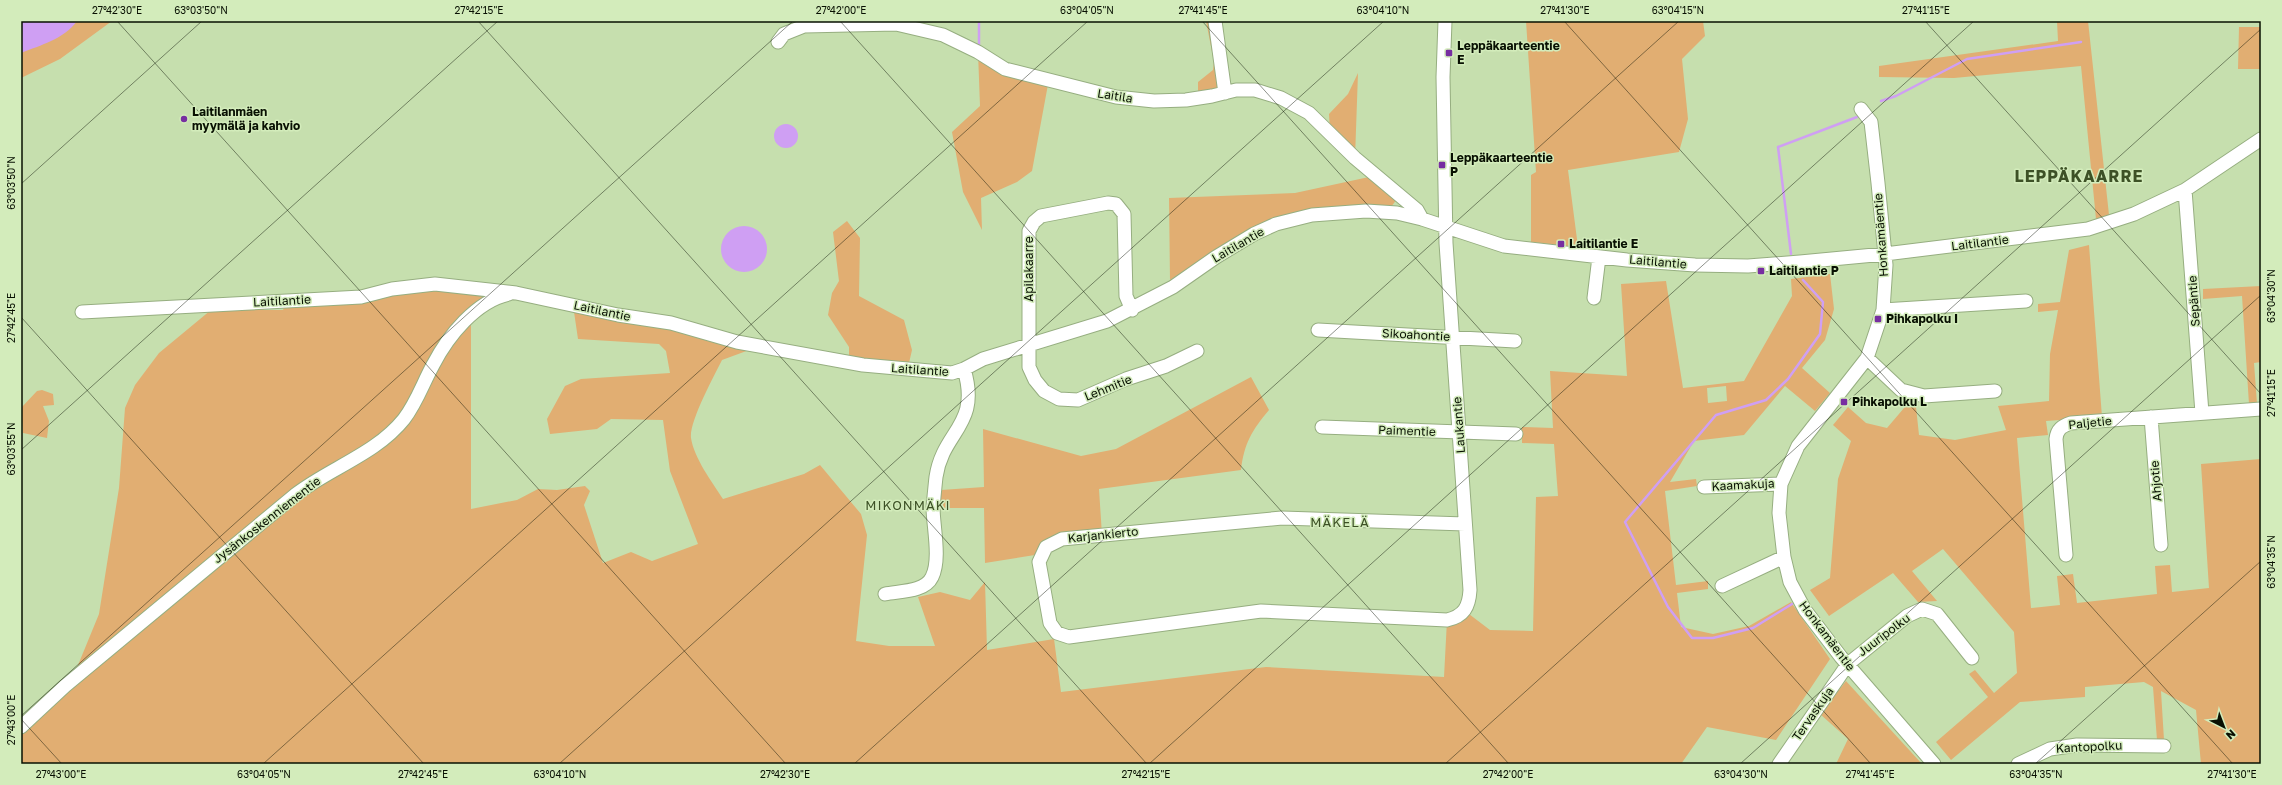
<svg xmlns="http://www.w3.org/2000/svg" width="2282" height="785" viewBox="0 0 2282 785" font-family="'Golos Text',sans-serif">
	<rect width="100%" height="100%" fill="#c6dfae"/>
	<path fill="#e1ae72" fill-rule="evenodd" d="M21,21h91l-52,38 -39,19z
		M1206,21h16l8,62 6,7 -38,3v-11l15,-12 1,-8z
		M1526,21h177l2,15 -23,23 6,60 -9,33 -111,18 10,77 -47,-5v-67l5,-3z
		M2057,21h31l21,194 -13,4 -15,-153 -127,12 -75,-1v-11l179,-25z
		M2239,27h22v42h-23z
		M978,52l71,27 -17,92 -15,11 -36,16 1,32 -19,-38 -11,-60 28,-26z
		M1358,73l-3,85 -25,-26 -1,-18 19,-20z
		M1369,177l28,22 -6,8 -26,-3 -55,7 -98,42 -42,27 -1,-82 126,-5z
		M847,221l13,17 -1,58 45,24 8,30 -3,13 -49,-2 -11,-6v-8l-21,-32 4,-22 7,-12 -6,-49z
		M2089,245l13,172 -56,4 2,14 -31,3 14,170 29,-3 -3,-29 16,-2 4,29 80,-9 -2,-28 15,-1 2,27 37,-4 -8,-124 60,-5v305h-60l-5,-54 -35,-19 3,49h-7l-4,-53 -9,-5 -59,5v10l-65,5 -69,58 -15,-18 52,-45 -19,-23 6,-4 19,23 23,-20 -3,-41 -71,-83 -31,22 25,30 -19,1 -25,-29 -64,43 -19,-26 20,-12 8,-99 13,-38 -18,-16 15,-18 18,16 21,5 23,-27 6,6 3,28 36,5 51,-10 -8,-24 51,-5 1,-47 8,-44 -20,2v-8l22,-2 9,-52z
		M1830,274l4,35 -9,31 -23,28 28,25 -15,18 -30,-25 -41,49 -50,6 -24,41 26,-3 1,7 -32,5 11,94 32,-4v8l-31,4 4,34 32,7 36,-8 42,-24 39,57 -54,81 -69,-13 -26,37h-1660v-37l55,-57 23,-56 20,-126 6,-80 10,-23 24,-32 58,-48 40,-3 7,8h19l4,-10 111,-11 118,4 -45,23v193l46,-9 21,-11 19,1 28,-4 5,5 -6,14 19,58 28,-11 21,9 46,-17 -28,-73 -7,-51 -52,-1 -14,10 -47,5 -3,-15 18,-33 16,-7 89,-6 -4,-22 -7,-7 -81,-5 -5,-34 187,41 -38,14c-8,16 -33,62 -31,78 3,20 21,44 32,61l81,-25 16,-9 41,49 6,21 -11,106 33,5h46l-17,-49 22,-5 30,8 15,-18 2,68 67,-11 7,53 205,-25 178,10 3,-57 18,-9 25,19 43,1 3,-134 22,-1 -4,-52 -32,-1v-16l31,1 -3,-57 77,5 -6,-92 45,-3 17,107 61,-7 48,-85 -1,-17zM1726,386l1,15 -19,2 -1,-15z
		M2261,286v76l-7,1 3,41h-8l-7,-108 -39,3v-10z
		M1251,377l18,33c-17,20 -25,34 -28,60l-142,19 3,46 -40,4 -21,15 -56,9 -1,-55h-43v-18l43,-3 -1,-58 98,27 35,-7z
		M42,390l11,4 1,11 -11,1 6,15 -2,17 -24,-5 -2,-25 16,-17z
		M1846,681l76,83h-86l12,-25 -28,-25z"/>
	<path fill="#cf9ff3" d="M21,21h56c-13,18 -36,24 -56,32z
		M774 136a12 12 0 1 1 24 0a12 12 0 1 1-24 0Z
		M721 249a23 23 0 1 1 46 0a23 23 0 1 1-46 0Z"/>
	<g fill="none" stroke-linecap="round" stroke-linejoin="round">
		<path stroke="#cf9ff3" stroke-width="2.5" d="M979,21v25
			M1881,101l15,-5 71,-37 114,-17
			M1791,254l-13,-107 79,-30
			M1792,604l-39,24 -40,10h-21l-24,-31 -43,-85 91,-107 50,-15 22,-21 32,-45 3,-32 -20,-22"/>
		<defs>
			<path id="minor" d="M1215,21l10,72
				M1445,21l-2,56 3,166 24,347c-1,17 -6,26 -23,30l-186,-9 -192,26 -12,-4 -7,-10 -11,-61 7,-15 16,-8 220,-21 183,6
				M778,42l6,-8 20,-8 92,-2 47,11 35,17 27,17 111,28 38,4 32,-1 26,-4 24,-6h19l26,8 28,15 46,45 62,52 5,9
				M1861,109l10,13 7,61 8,82 -3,45 -16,48 -69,88 -17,38 -2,29 5,44 6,25 15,28 36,47 93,107
				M2185,190l17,223
				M1594,298l5,-41
				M1132,310l-6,-14 -2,-82 -8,-10 -8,-1 -67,13 -7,6 -5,9v136l6,13 9,11 15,8 19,1 48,-21 40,-13 31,-15
				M1883,310l143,-9
				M82,312l279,-15 31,-8 43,-5 81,9 102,22 53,8 66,19 126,23 89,8 12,-4 19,-10 124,-38 66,-34 43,-30 38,-23 22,-10 36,-9 54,-4 31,2 25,6 82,27 123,14 68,5 53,1 52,-4 85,-8 203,-25 46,-15 51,-24 76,-51
				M1318,330l197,11
				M1867,358l34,32 23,6 71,-5
				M2151,417l10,128
				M1322,427l194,7
				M1704,487l77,-3
				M2066,555l-10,-116c1,-10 6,-13 15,-16l190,-14
				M1722,586l62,-29
				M885,594c15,-3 40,-2 47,-17 9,-18 1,-51 1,-70 1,-10 2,-21 3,-30 7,-47 45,-51 28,-108
				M21,727l44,-41 230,-191c35,-27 81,-41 109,-76 13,-17 19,-36 29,-54 15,-29 43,-64 76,-71
				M1779,764l69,-100 59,-48 15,-7 15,5 35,44
				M2018,764l32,-15 27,-4 87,1"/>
		</defs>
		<use href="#minor" stroke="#96ae80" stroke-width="15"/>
		<use href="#minor" stroke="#fff" stroke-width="13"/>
	</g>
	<path fill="none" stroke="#081002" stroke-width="1" stroke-opacity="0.45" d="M117,21l669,743M478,21l669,743M840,21l669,743M1202,21l669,743M1564,21l669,743M1925,21l336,373M21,184l181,-163M21,317l403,447M21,450l477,-429M21,716l772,-695M21,719l41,45M263,764l825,-743M559,764l825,-743M854,764l825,-743M1149,764l825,-743M1445,764l816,-735M1740,764l521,-469M2035,764l226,-203"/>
	<g fill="#772ea1" stroke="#d3ecbb" stroke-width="1.5">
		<rect x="1445" y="49" width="8" height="8" rx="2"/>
		<circle cx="184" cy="119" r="4"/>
		<rect x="1438" y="161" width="8" height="8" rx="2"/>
		<rect x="1557" y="240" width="8" height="8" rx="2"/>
		<rect x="1757" y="267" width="8" height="8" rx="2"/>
		<rect x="1874" y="315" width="8" height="8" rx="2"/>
		<rect x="1840" y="398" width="8" height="8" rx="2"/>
	</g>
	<g text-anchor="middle" stroke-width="3" stroke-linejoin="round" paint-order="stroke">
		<g font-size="12" font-weight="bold" fill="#081002" stroke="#d3ecbb" text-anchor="start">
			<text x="1457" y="50">Leppäkaarteentie<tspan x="1457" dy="14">E</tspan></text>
			<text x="192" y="116">Laitilanmäen<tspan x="192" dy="14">myymälä ja kahvio</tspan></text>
			<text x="1450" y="162">Leppäkaarteentie<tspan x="1450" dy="14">P</tspan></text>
			<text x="1569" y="248">Laitilantie E</text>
			<text x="1769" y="275">Laitilantie P</text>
			<text x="1886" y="323">Pihkapolku I</text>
			<text x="1852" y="406">Pihkapolku L</text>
		</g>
		<g font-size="12" fill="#081002" stroke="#d3ecbb">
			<text transform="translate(1115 96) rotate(9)" y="4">Laitila</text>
			<text transform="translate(1881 235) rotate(-94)" y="4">Honkamäentie</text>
			<text transform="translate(1980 243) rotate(-7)" y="4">Laitilantie</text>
			<text transform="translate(1238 245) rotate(-30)" y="4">Laitilantie</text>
			<text transform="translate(1658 262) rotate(5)" y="4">Laitilantie</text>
			<text transform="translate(1029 269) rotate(-90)" y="4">Apilakaarre</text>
			<text transform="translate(282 301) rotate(-3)" y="4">Laitilantie</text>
			<text transform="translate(2194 301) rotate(-94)" y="4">Sepäntie</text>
			<text transform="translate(602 311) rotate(12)" y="4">Laitilantie</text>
			<text transform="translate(1416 335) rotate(3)" y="4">Sikoahontie</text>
			<text transform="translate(920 370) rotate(4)" y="4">Laitilantie</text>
			<text transform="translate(1108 388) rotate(-22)" y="4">Lehmitie</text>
			<text transform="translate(2090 423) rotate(-6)" y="4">Paljetie</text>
			<text transform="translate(1459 425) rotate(-94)" y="4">Laukantie</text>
			<text transform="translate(1407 431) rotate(2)" y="4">Paimentie</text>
			<text transform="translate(2156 481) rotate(-94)" y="4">Ahjotie</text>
			<text transform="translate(1743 485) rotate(-3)" y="4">Kaamakuja</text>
			<text transform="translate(267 520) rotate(-38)" y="4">Jysänkoskenniementie</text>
			<text transform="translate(1103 535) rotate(-6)" y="4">Karjankierto</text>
			<text transform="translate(1884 635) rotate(-37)" y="4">Juuripolku</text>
			<text transform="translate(1827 636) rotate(53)" y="4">Honkamäentie</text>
			<text transform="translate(1813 714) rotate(-55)" y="4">Tervaskuja</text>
			<text transform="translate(2089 747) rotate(-3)" y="4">Kantopolku</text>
		</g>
		<g font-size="13" letter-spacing="1" fill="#3d5126" stroke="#d3ecbb">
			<text x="908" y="510">MIKONMÄKI</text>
			<text x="1340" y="527">MÄKELÄ</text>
		</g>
		<g font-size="16" font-weight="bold" letter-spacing="1" fill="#3d5126" stroke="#d3ecbb">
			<text x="2079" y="182">LEPPÄKAARRE</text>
		</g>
	</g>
	<rect width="2282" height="785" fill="none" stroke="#d3ecbb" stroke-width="44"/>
	<g transform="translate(2224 727) rotate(138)" stroke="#d3ecbb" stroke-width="3" paint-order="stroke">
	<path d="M0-3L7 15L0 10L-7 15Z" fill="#081002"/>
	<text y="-6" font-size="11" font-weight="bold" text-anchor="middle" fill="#081002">N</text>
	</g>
	<rect x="22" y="22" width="2238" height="741" fill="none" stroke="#081002" stroke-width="1.5"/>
	<g font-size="10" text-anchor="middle" fill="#081002">
		<text x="117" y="14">27°42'30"E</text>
		<text x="201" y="14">63°03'50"N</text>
		<text x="479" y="14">27°42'15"E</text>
		<text x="841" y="14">27°42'00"E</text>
		<text x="1087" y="14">63°04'05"N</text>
		<text x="1203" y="14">27°41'45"E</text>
		<text x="1383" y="14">63°04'10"N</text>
		<text x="1565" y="14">27°41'30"E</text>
		<text x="1678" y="14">63°04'15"N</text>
		<text x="1926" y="14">27°41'15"E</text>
		<text transform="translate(11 183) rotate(-90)" y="4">63°03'50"N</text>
		<text transform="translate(2271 296) rotate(-90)" y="4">63°04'30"N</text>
		<text transform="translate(11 318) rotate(-90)" y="4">27°42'45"E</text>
		<text transform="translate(2271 393) rotate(-90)" y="4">27°41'15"E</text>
		<text transform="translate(11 449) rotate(-90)" y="4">63°03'55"N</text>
		<text transform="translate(2271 562) rotate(-90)" y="4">63°04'35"N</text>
		<text transform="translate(11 720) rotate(-90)" y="4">27°43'00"E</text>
		<text x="61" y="778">27°43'00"E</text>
		<text x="264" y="778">63°04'05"N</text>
		<text x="423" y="778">27°42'45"E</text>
		<text x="560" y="778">63°04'10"N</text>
		<text x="785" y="778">27°42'30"E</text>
		<text x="1146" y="778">27°42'15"E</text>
		<text x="1508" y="778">27°42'00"E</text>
		<text x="1741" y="778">63°04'30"N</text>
		<text x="1870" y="778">27°41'45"E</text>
		<text x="2036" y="778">63°04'35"N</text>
		<text x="2232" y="778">27°41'30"E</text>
	</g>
</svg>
